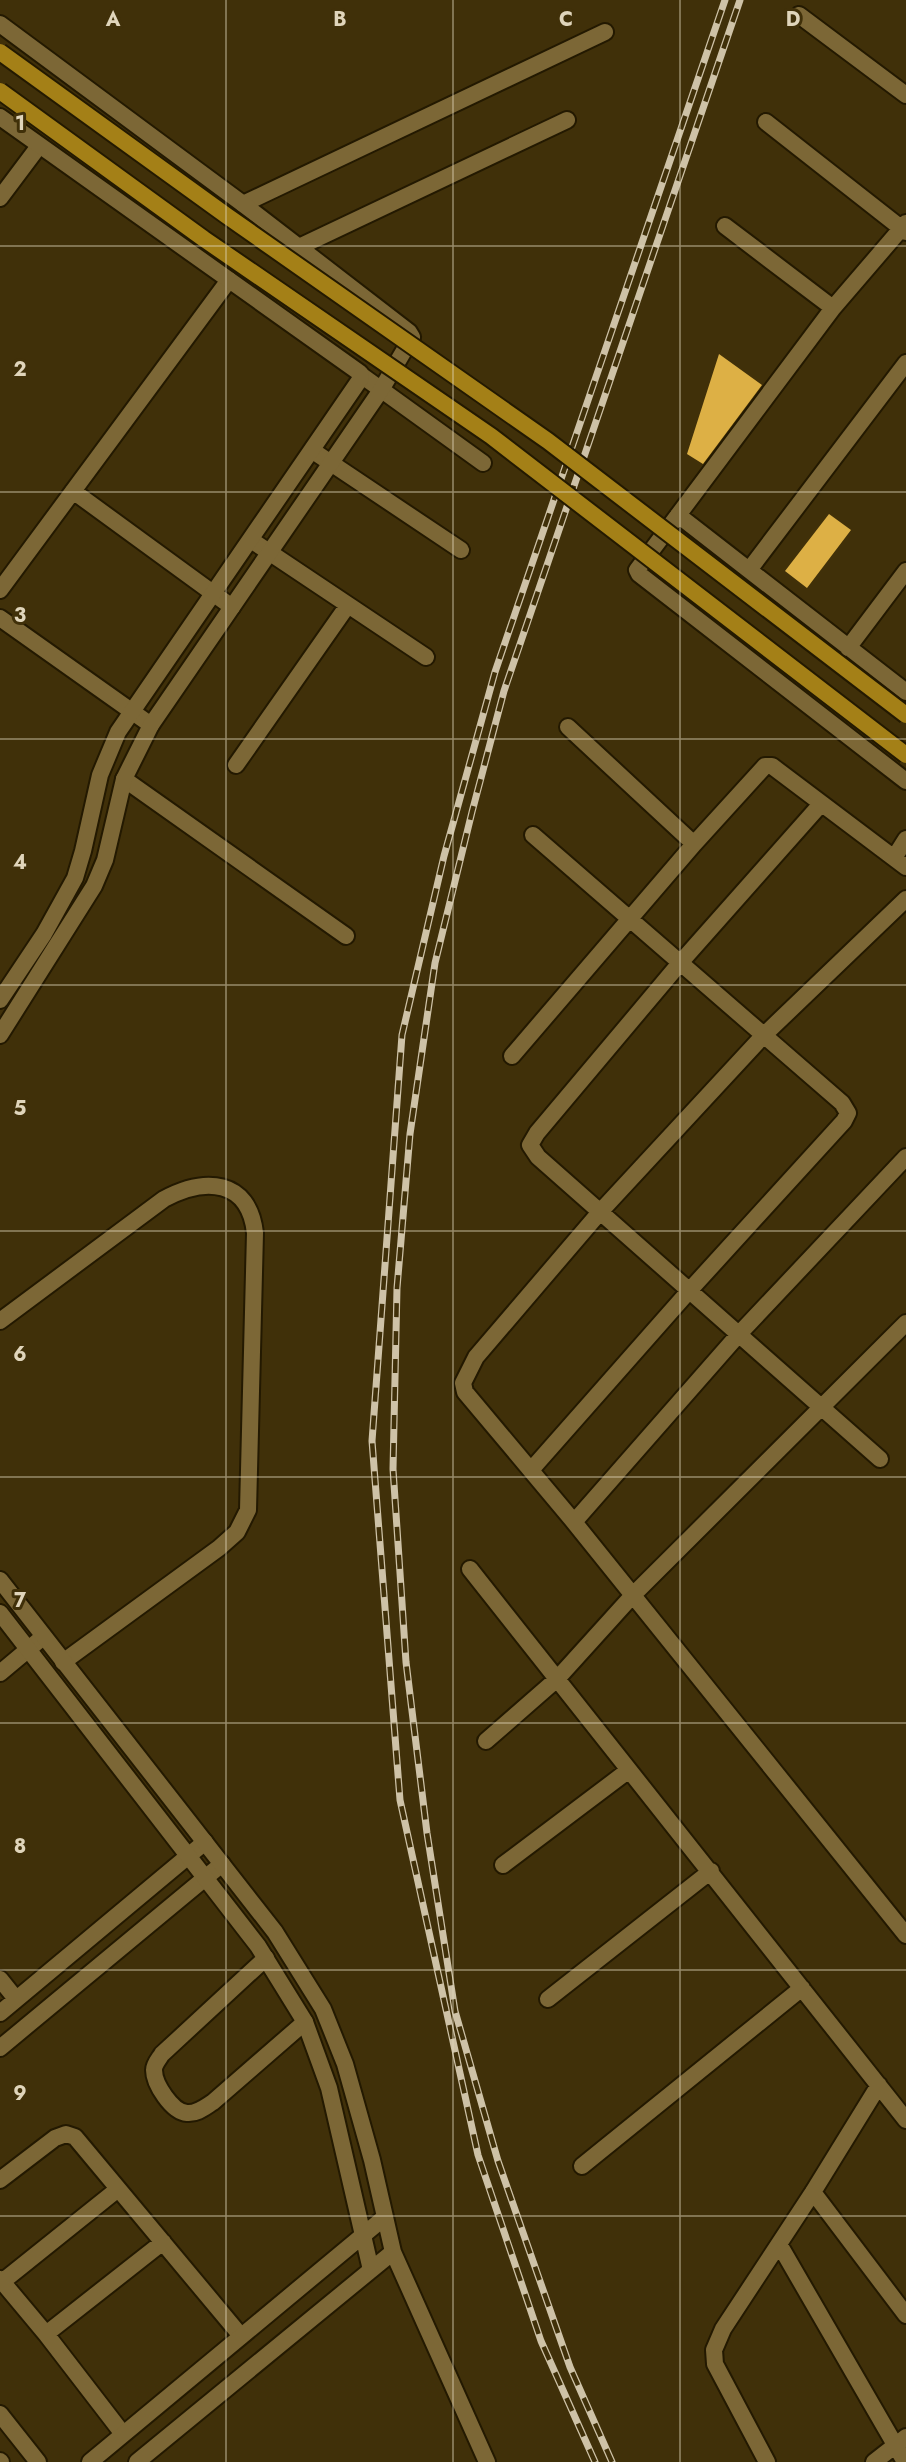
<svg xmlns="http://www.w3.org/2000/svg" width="906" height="2462" viewBox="0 0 906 2462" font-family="Jost,sans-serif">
	<rect width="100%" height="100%" fill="#403009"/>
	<path fill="#ddb045" d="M719,354l43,31 -59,79 -16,-10z
		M829,514l22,16 -44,58 -22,-17z"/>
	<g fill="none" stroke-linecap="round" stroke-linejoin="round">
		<defs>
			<path id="minor" d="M799,15l107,80
				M766,122l140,110
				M0,198l39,-52
				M243,204l362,-172
				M906,223l-73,85 -196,262 2,4 267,207
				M725,226l108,82
				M299,247l268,-127
				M361,375l122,88
				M313,451l148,99
				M73,491l159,116
				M678,515l228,177
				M251,540l175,117
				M749,570l157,-207
				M0,590l229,-310
				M0,618l151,107
				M848,648l58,-77
				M568,727l126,117
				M236,765l112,-160
				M124,779l222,157
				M821,804l-141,159 -143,170 -7,12 8,12 342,302
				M894,858l12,-19
				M906,899l-143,137 -163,176 -124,145 -13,26 2,9 109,130 332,413
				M512,1056l182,-212 71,-78h7l134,101
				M0,1321l164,-122c41,-22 85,-20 91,34l-7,277 -11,22 -18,16 -156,114
				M531,1470l158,-179 155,-170 4,-8 -6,-10 -309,-268
				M574,1522l165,-188 167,-177
				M470,1569l436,551
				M0,1673l43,-36
				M486,1741l71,-62 76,-84 273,-272
				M503,1865l126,-95
				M266,1958l-104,96c-3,5 -8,10 -8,16 0,14 18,42 33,43 10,1 18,-6 26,-11l92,-80
				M0,1979l16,20
				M548,1999l163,-128
				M0,2013l205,-171
				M0,2048l222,-184
				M582,2166l220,-178
				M0,2180l55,-42 11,-4 9,3 166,199
				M813,2192l93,123
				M779,2244l126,218
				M0,2279l46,55 77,100
				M2,2282l116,-93
				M46,2334l117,-92
				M0,2414l38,48
				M0,2461l1,1
				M767,2462l-52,-98 -1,-14 9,-21 90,-137 66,-107
				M874,2462l32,-25"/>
			<path id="tertiary" d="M0,24l243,180 166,128 3,5 -31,53 -230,335 -27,54 -19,81 -11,26 -94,149
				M0,117l360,256 1,5 -243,354 -18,43 -17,76 -8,27 -31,56 -44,66
				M0,1580l275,352 48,77 22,55 27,96 21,92 94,210
				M0,1613l258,333 47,76 24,66 42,182
				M90,2462l295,-245
				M137,2462l256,-210"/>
		</defs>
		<use href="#minor" stroke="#231901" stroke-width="20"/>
		<use href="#tertiary" stroke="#231901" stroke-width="20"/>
		<use href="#minor" stroke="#7c6736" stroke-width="16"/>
		<use href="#tertiary" stroke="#7c6736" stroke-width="16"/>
		<defs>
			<path id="rail" d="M595,2462l-54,-121 -63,-186 -78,-355 -28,-359 30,-406 42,-179 51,-184 230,-672
				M612,2462l-42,-95 -72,-206 -43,-150 -28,-178 -21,-171 -13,-193 4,-181 13,-154 25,-171 37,-151 32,-121 236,-691"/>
		</defs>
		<use href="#rail" stroke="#cec2a7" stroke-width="7"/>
		<use href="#rail" stroke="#403009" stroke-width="4.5" stroke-dasharray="14" stroke-linecap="butt"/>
		<defs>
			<path id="primary-bridge" d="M0,52l227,164 321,225 358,274
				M0,91l204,148 287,197 415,319"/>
		</defs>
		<use href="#primary-bridge" stroke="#231901" stroke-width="20" stroke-linecap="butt"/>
		<use href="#primary-bridge" stroke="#a48017" stroke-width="16"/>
	</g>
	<path fill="none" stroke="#e0d5bb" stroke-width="1.5" stroke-opacity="0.55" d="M226,0v2462M453,0v2462M680,0v2462M0,246h906M0,492h906M0,739h906M0,985h906M0,1231h906M0,1477h906M0,1723h906M0,1970h906M0,2216h906"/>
	<g font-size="20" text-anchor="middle" font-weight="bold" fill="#e0d5bb" stroke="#403009" stroke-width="6" stroke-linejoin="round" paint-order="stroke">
		<text x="113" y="26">A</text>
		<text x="340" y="26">B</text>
		<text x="566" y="26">C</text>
		<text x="793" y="26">D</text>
		<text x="20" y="130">1</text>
		<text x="20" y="376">2</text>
		<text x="20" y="622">3</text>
		<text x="20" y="869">4</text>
		<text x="20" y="1115">5</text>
		<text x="20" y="1361">6</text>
		<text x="20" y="1607">7</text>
		<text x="20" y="1853">8</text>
		<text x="20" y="2100">9</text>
	</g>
</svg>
